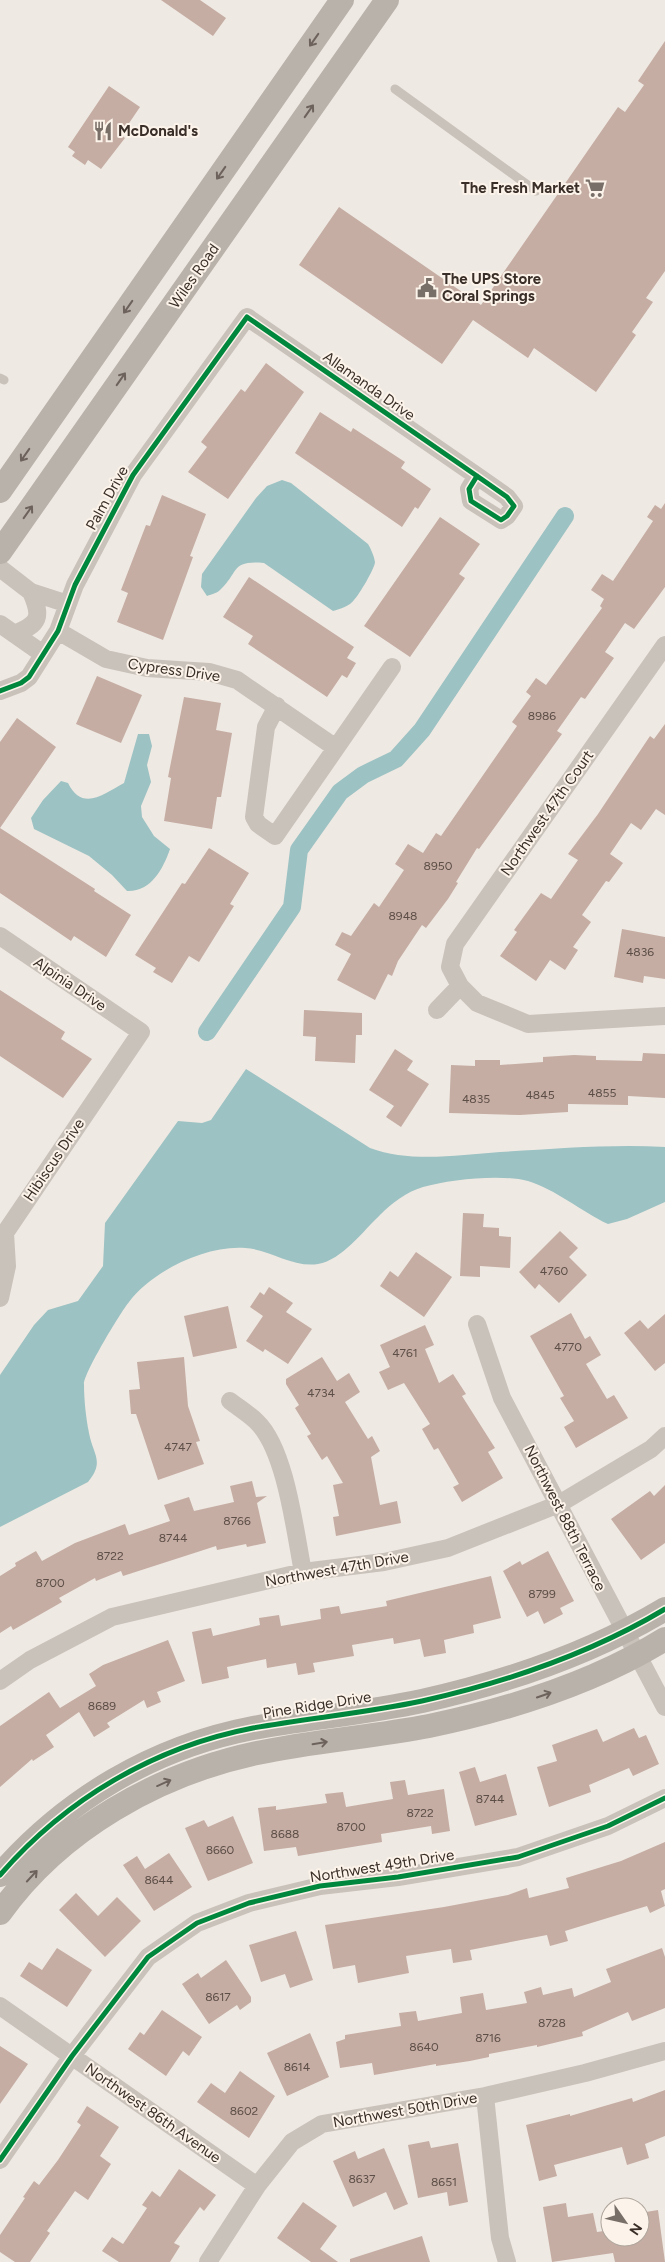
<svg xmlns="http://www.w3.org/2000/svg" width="665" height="2262" viewBox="0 0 665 2262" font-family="Figtree,sans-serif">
	<rect width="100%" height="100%" fill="#efe9e3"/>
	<path fill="#9cc2c3" d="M282,480l9,3 77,61c3,5 6,12 7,18 0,6 -16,33 -21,38 -4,6 -14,9 -21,11l-69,-48c-33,-3 -25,9 -43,26 -3,4 -9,5 -14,7l-6,-9 1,-13 54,-76 11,-12z
		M138,734h11l3,12 -5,19 4,17 -10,24 1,11 12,19 16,13c-7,20 -19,43 -43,42l-15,-16 -23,-19 -55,-27 -3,-11 12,-18 18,-19 7,2c14,29 36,11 56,0z
		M246,1069l124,79c40,15 88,7 130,4 54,-3 111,-8 165,-5v55l-38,17 -19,5c-26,-12 -53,-35 -80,-43 -26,-7 -78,-2 -105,6 -17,5 -31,16 -43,28 -17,16 -38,45 -62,49 -25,4 -49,-15 -73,-16 -39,-3 -93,23 -116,54 -9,11 -45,71 -45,82 0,16 2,34 5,49 4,22 16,28 -1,49l-88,45v-152l34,-50 14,-15 30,-9 25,-35 2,-43 73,-102 24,2 9,-3z"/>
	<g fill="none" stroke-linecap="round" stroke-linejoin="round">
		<path stroke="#9cc2c3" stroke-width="18" d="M207,1032l85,-125 7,-57 41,-58 23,-17 33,-16 26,-29 143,-214"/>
	</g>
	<path fill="#c5ada3" d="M161,0h39l26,18 -13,18z
		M665,41v230l-19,27 7,4 -21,30 4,3 -40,57 -62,-44 -6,10 -55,-38 -31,44 -143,-99 40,-58 142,98 137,-198 7,5 19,-27 -6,-4z
		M109,86l31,21 -19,28 4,3 -24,31 -13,-9 -3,5 -13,-9 3,-4 -7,-5z
		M266,363l38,29 -76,107 -40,-27 19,-25 -6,-5 40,-53 4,3z
		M320,412l31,20 2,-4 52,34 -4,6 30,21 -13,20 -3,-2 -13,20 -107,-74z
		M162,495l44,19 -16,42 3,1 -30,83 -46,-18 11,-29 -7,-3 25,-65 4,1z
		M665,503v84l-8,11 -23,31 -9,-6 -20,29 9,6 -29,41 -4,-2 -24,34 5,3 -83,115 -2,-1 -21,34 2,1 -10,16 -22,29 -4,-3 -24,36 -6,15 -4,-2 -13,26 -38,-20 14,-26 -16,-9 7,-13 9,4 23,-33 5,4 25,-37 -9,-6 13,-20 15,9 13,-20 5,3 76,-110 -5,-4 19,-26 -5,-4 10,-14 10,7 56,-77 -2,-2 4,-7 -13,-9 11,-16 11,7 40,-60 -6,-4 8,-12 6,4z
		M440,517l40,27 -21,30 6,4 -55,79 -46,-31z
		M249,577l105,70 -7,11 9,5 -9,15 -5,-3 -15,22 -79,-53 5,-8 -30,-19z
		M97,676l45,19 -21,48 -45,-19z
		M184,697l37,6 -5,27 16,3 -11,64h-4l-5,32 -48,-8 7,-43 -3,-1z
		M17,718l39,29 -56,81 95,61 -1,2 37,24 -25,42 -32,-21 -3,5 -71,-48v-151z
		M665,724v91l-9,-6 -15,21 -10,-7 -21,31 13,9 -14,19 -3,-1 -24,34 9,7 -18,25 5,3 -13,20 -15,-10 -14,21 -36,-25 17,-24 -3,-2 27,-37 10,6 27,-39 -10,-6 30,-40 52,-78 4,3z
		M209,848l40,25 -19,31 4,2 -35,56 -10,-6 -17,27 -19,-11 3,-4 -21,-13 47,-72 3,1z
		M622,929l43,8v42l-21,-3 -1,7 -29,-6z
		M0,990l65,42 -4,7 31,20 -29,39 -63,-42z
		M304,1010l58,3v22h-6l-1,28 -40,-2 1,-24 -13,-1z
		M395,1049l18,12 -6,9 22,14 -28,43 -15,-10 8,-11 -25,-16z
		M643,1053l22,1v44l-37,-2v9l-60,-1v8l-48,3 -71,-2 2,-48 24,1v-6h25v5l43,-3v-5l31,-2 22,1v4l46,1z
		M463,1213l21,1 -1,13 16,1v8l12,1 -1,31 -30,-2v11l-20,-1z
		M560,1231l18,17 -9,9 18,18 -28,28 -20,-19 -4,5 -16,-17z
		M416,1252l36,25 -28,40 -44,-31 10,-15 8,6z
		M269,1287l24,16 -7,9 26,17 -24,35 -23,-15 -2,3 -17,-11 17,-25 -13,-9 10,-15 4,3z
		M228,1306l9,42 -44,9 -9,-41z
		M571,1313l14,26 5,-3 11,19 -15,9 21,35 7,-4 14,23 -52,30 -12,-21 10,-6 -14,-23 4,-2 -34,-60z
		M665,1314v49l-10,8 -31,-38 16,-13 8,9z
		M425,1325l9,20 -9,4 14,34 14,-9 13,20 -4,2 33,52 -7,4 15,26 -41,24 -9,-15 6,-3 -21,-36 -4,2 -12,-21 8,-5 -26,-41 -16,7 -9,-18 11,-5 -10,-22z
		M184,1357l4,49 12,35 -4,1 8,22 -46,16 -22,-66h-5l-2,-24 11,-1 -3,-27z
		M322,1357l15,24 12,-8 11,19 -15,10 23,37 4,-3 8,15 -9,6 9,48 17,-4 4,22 -65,13 -3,-19 6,-1 -6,-31 10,-2 -16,-27 -5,4 -15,-24 4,-2 -16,-26 4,-3 -13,-21v-5z
		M252,1481l4,16 11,-1 -10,7 9,40 -19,4 -1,-3 -29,6 -1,-4 -93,30 -2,-5 -25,10 -1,-3 -36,20 3,4 -49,28 -2,-4 -11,7v-57l16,-10 -1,-3 21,-12 6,10 33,-18 50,-19 4,11 41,-14 -6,-16 25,-8 5,14 40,-9 -4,-16z
		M665,1485v58l-24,17 -30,-41 39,-28 4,5z
		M548,1551l26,50 -14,7 3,6 -19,10 -6,-13 -11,6 -24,-46 17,-10 2,4z
		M491,1576l10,42 -28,7 1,8 -30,7 2,13 -22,4 -4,-18 -26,5 -1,-6 -41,7 2,11 -41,7 2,9 -17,3 -2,-12 -29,5 -1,-9 -39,8 2,11 -27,6 -10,-52 19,-4 2,8 47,-11 -1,-7 20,-3 2,11 40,-7 -1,-10 19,-3 2,8 46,-8 -1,-5z
		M168,1640l17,41 -28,11 4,10 -14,6 -3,-8 -37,23 3,4 -16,10 -15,-25 -33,23 8,12 -21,14 -1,-2 -32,28v-61l49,-34 11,16 36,-22 -7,-12 14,-9z
		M634,1728l5,10 7,-3 13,29 -26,12 -4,-8 -40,17 2,7 -42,15 -12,-40 20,-6 -5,-16 45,-16 6,13z
		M475,1767l5,15 26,-8 11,41 -42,11 -16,-54z
		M405,1780l3,15 36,-6 6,42 -18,3 -1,-8 -50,8 1,8 -84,14 -2,-9 -32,4 -6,-43 18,-2v4l51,-7 -2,-9 18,-2 3,15 47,-8 -3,-17z
		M233,1816l20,47 -45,18 -23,-53 19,-8 4,7z
		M665,1842v47l-4,2 4,15 -15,7 -3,-7 -82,25 3,10 -18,5 -3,-11 -77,15 2,10 -19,3 -2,-14 -45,7 3,17 -31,6 -20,4 -3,-18 -22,4 -8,-44 119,-18 64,-12 19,-7 2,10 40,-10 -3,-10 55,-17z
		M169,1853l23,34 -38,24 -31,-46 14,-9 8,13z
		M76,1893l22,23 19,-19 24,24 -36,36 -46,-47z
		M296,1931l17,49 -23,8 -5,-14 -24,8 -12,-37z
		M57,1948l35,22 -25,37 -47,-31 9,-14 13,8z
		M662,1948l3,9v51l-33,13 -4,-9 -46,20 1,4 -46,11v-2l-48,9v3l-19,4 -34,5v-2l-62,11 -2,-12 -32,5 -4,-26 9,-3v-4l56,-9 -2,-13 17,-2 2,10 44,-8 -2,-16 23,-4 3,17 41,-7 -3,-11 17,-5 2,8 29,-7 2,9 37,-15 -5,-13z
		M226,1960l25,37v5l-11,8 -3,-5 -28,19 -27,-40 16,-11 3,5z
		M162,2010l40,27 -13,19 -6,-5 -17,25 -38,-27 12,-17 4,3z
		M310,2033l19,44 -42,19 -20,-43z
		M0,2046l28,18 -28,40z
		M240,2071l35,25 -26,42 -52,-36 14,-19 14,10z
		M665,2090v46l-20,8 4,14 -22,7 -5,-18 -68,18 3,11 -18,5 -13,-56 44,-11v2l62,-18 1,4z
		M87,2106l32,21 -19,29 11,8 -23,36 -13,-9 -28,40 3,2 -20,29h-15l-15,-10v-17l25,-37 -2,-1 11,-16 5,4 19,-25 23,-35 -4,-3z
		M429,2141l2,7 27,-5 10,59 -19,4 -2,-14 -29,6 -10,-53z
		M384,2148l24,56 -14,6 -8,-18 -33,15 -20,-46 22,-10 3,8z
		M179,2169l37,26 -12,16 -4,-4 -26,36 6,3 -10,16h-51l-17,-11 10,-14 11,7 24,-36 -5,-3 10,-14 8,6z
		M303,2202l34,24 -17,23 18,13h-27l-34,-24z
		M566,2203l2,14 25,-4 4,19 13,-2v7h30v-24l18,-3 7,52h-50l-2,-9 -61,9 -9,-55z
		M422,2236l8,26h-80v-3z"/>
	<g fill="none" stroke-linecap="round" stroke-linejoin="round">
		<path stroke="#c9c2bb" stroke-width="9" d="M395,89l141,102
			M0,378l4,2"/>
		<path stroke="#c9c2bb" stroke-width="18" d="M0,568l31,24 37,12
			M0,624l43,30
			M58,631l48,28 41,9 62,4 28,8 99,68
			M14,634c26,-10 28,-17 17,-42
			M665,645l-210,299 -5,23 10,19 17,17 51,21 137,-8
			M0,691l21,-8 8,-6 29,-46 17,-46 58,-110 114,-158 230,159 30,21 7,9 -7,10 -6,4 -30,-19 -2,-12 8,-13
			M277,706l-11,21 -12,90 4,7 17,12 117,-169
			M0,936l141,96 -136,201 2,33 -7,32
			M437,1010l23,-24
			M477,1324l25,74 163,309
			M230,1401c9,7 19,13 27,21 29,28 38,110 46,150
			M0,1681l30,-21 82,-43 191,-45 81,-10 64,-14 111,-44 92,-55 14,-13
			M0,2006l257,180
			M485,2096l15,142 7,24
			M0,2160l72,-104 76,-99 49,-34 52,-20 71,-17 78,-9 120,-20 90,-31 57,-28
			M208,2262l49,-76 35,-44 30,-18 163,-28 100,-23 80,-22"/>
		<path stroke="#b9b2ab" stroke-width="24" d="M0,491l342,-491
			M0,552l387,-552
			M0,1875c66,-76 154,-128 253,-147 56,-10 113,-15 169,-27 85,-19 168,-47 243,-92
			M0,1913c60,-84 158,-139 257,-160 57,-12 115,-16 172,-27 82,-17 165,-43 236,-87"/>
		<defs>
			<path id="cycleway" d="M0,691l21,-8 8,-6 29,-46 17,-46 58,-110 114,-158 230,159 30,21 7,9 -7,10 -6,4 -30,-19 -2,-12 8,-13
				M0,1875c66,-76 154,-128 253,-147 56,-10 113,-15 169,-27 85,-19 168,-47 243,-92
				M0,2160l72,-104 76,-99 49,-34 52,-20 71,-17 78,-9 120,-20 90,-31 57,-28"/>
		</defs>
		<use href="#cycleway" stroke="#fcf4ea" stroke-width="8"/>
		<use href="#cycleway" stroke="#00873e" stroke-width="5"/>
	</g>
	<defs><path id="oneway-shaft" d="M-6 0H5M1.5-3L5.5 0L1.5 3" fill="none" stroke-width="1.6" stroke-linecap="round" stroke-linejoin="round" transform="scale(1.25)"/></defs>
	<g stroke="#6d635c">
		<use href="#oneway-shaft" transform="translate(314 40) rotate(125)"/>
		<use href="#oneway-shaft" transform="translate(309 111) rotate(-55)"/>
		<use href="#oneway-shaft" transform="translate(221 173) rotate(125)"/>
		<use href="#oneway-shaft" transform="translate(128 307) rotate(125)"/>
		<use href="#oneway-shaft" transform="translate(121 379) rotate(-55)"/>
		<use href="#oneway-shaft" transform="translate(25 455) rotate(125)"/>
		<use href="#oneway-shaft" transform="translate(28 512) rotate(-55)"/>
		<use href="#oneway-shaft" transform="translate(544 1695) rotate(-19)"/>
		<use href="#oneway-shaft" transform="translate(320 1743) rotate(-9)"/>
		<use href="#oneway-shaft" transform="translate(164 1783) rotate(-24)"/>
		<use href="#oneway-shaft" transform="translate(32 1876) rotate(-47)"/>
	</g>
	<defs>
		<symbol id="restaurant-bare" viewBox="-9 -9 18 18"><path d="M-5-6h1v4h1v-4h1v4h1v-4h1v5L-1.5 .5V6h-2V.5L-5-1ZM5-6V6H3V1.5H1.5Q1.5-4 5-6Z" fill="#796f69" stroke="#fcf4ea" stroke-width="2.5" paint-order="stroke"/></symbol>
		<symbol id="supermarket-bare" viewBox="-9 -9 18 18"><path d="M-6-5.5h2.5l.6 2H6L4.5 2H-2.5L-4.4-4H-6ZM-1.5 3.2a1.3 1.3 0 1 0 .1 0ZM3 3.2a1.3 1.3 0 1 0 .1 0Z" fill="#796f69" stroke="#fcf4ea" stroke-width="2.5" paint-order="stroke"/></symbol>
		<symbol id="civic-bare" viewBox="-9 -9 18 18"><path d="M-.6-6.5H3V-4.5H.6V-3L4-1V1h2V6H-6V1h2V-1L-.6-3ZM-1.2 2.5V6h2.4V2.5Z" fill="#796f69" stroke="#fcf4ea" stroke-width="2.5" paint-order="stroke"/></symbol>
	</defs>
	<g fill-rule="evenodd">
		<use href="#restaurant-bare" x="89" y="117" width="28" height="28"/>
		<use href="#supermarket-bare" x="581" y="174" width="28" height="28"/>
		<use href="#civic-bare" x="413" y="274" width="28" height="28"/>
	</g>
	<g text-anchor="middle" stroke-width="4" stroke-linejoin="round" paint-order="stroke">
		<g font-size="12" fill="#5d4e47">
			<text x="542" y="720">8986</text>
			<text x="438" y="870">8950</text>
			<text x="403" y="920">8948</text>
			<text x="640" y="956">4836</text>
			<text x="602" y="1097">4855</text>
			<text x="540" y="1099">4845</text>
			<text x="476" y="1103">4835</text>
			<text x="554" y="1275">4760</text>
			<text x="568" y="1351">4770</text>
			<text x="405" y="1357">4761</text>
			<text x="321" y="1397">4734</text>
			<text x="178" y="1451">4747</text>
			<text x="237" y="1525">8766</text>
			<text x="173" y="1542">8744</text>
			<text x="110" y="1560">8722</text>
			<text x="50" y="1587">8700</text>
			<text x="542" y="1598">8799</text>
			<text x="102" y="1710">8689</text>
			<text x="490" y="1803">8744</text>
			<text x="420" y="1817">8722</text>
			<text x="351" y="1831">8700</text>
			<text x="285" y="1838">8688</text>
			<text x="220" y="1854">8660</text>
			<text x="159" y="1884">8644</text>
			<text x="218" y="2001">8617</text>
			<text x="552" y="2027">8728</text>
			<text x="488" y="2042">8716</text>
			<text x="424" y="2051">8640</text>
			<text x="297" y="2071">8614</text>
			<text x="244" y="2115">8602</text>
			<text x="362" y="2183">8637</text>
			<text x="444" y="2186">8651</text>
		</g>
		<g font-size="15" font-weight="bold" fill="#3a2e28" stroke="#fcf4ea" text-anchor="start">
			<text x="118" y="136">McDonald's</text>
			<text x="580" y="193" text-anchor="end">The Fresh Market</text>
			<text x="442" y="284">The UPS Store<tspan x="442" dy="17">Coral Springs</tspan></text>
		</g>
		<g font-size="15" fill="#3a2e28" stroke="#fcf4ea">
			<text transform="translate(194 276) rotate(-55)" y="5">Wiles Road</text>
			<text transform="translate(369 386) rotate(35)" y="5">Allamanda Drive</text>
			<text transform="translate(107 498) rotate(-61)" y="5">Palm Drive</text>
			<text transform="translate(174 670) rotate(8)" y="5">Cypress Drive</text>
			<text transform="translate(547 813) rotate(-55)" y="5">Northwest 47th Court</text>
			<text transform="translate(70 984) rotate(34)" y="5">Alpinia Drive</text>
			<text transform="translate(54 1160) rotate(-56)" y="5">Hibiscus Drive</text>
			<text transform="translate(565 1518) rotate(63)" y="5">Northwest 88th Terrace</text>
			<text transform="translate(337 1569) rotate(-10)" y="5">Northwest 47th Drive</text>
			<text transform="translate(317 1705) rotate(-9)" y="5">Pine Ridge Drive</text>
			<text transform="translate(382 1866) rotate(-9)" y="5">Northwest 49th Drive</text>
			<text transform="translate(405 2110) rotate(-10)" y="5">Northwest 50th Drive</text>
			<text transform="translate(153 2113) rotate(35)" y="5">Northwest 86th Avenue</text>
		</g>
	</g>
	<g transform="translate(625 2222) rotate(124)"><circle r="24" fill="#fcf4ea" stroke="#aea59c"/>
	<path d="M0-4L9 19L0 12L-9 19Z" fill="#796f69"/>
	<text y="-8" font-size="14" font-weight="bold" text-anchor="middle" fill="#3a2e28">N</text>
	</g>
</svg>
